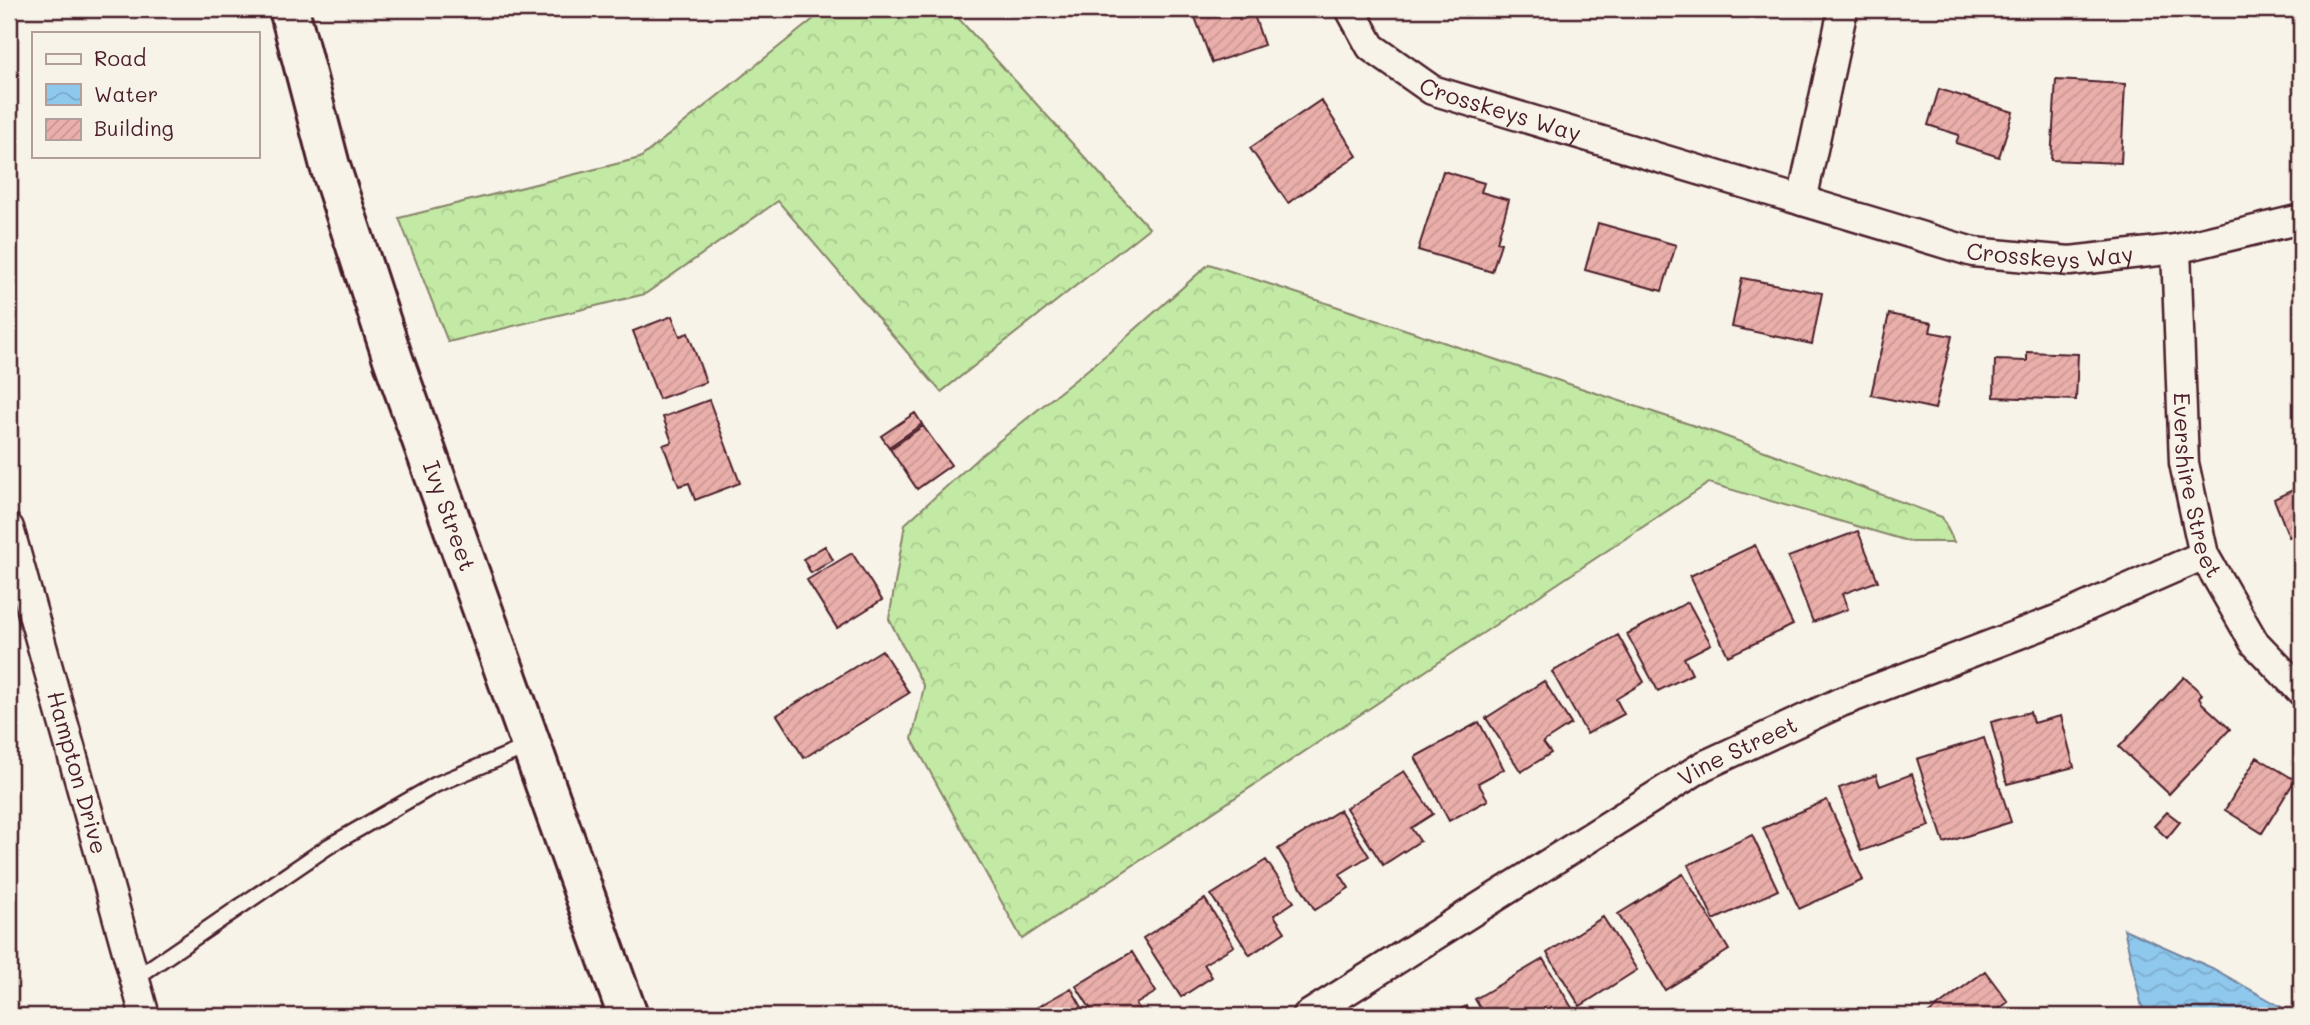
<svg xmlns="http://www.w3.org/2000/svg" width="2310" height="1025" viewBox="0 0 2310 1025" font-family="Mali,sans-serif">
	<defs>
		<pattern id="forest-crowns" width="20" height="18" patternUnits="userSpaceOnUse" patternTransform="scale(1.75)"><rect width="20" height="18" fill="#c3eaa5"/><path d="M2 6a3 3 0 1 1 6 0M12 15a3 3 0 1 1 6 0" fill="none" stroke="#a9c88e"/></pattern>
		<pattern id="water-waves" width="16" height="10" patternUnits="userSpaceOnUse" patternTransform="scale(1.75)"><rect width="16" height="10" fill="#8ec8ed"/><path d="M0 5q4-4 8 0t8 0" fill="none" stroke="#7cabcb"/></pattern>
		<pattern id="building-hatch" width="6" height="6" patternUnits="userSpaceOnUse" patternTransform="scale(1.75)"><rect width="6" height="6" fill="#eaafaa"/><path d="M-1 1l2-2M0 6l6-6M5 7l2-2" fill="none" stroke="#ca9692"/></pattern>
	</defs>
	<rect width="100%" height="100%" fill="#f7f3e8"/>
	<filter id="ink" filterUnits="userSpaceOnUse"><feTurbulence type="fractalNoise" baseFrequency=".0143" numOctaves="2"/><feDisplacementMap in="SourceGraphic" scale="14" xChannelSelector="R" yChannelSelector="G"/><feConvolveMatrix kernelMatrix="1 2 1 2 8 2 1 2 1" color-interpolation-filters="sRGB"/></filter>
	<g filter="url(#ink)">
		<path fill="url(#forest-crowns)" stroke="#868468" stroke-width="2" d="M826,9h124l199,219 -208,164 -163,-191 -133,93 -197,48 -49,-124 241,-60z
			M1209,264l510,170 223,83 12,25h-43l-202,-59 -687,456 -110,-200 12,-52 -35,-68 16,-95 73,-66 134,-108z"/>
		<path fill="url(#water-waves)" stroke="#73849f" stroke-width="2" d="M2124,929l88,39 85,48h-153z"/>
		<path fill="url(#building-hatch)" stroke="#4a1f2b" stroke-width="2" d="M1192,9h44l4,11 14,-5 10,30 -52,18z
			M2056,80l69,4 -4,79 -70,-3z
			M1939,89l74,23 -14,45 -43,-14 3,-8 -31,-10z
			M1321,100l36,56 -69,47 -38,-55z
			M1443,171l41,12 -3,9 28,8 -12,42 4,1 -9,29 -74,-22z
			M1598,223l78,22 -14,46 -77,-21z
			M1742,278l80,15 -10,51 -80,-17z
			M1889,314l43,9 -2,9 22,4 -17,73 -64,-14z
			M672,316l8,20 8,-3 18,49 -47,17 -26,-68z
			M2027,352l51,2 -2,46 -82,-3 1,-37 32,1z
			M709,400l31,83 -45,17 -6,-17 -10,3 -16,-41 9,-3 -9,-25z
			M915,413l7,11 -33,23 -8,-11z
			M923,426l28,39 -34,24 -27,-40z
			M2301,486v47l-12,4 -15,-38z
			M1858,531l20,50 -36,13 6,15 -35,13 -25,-65z
			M1755,545l38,80 -65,31 -38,-80z
			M825,546l8,14 -22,13 -8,-14z
			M852,553l30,47 -45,28 -30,-48z
			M1688,602l23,42 -27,14 8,16 -34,17 -31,-57z
			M1618,635l26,47 -28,17 8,15 -37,20 -35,-62z
			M882,650l27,43 -105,65 -27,-43z
			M2184,677l18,17 -3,4 3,5 28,26 -61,65 -50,-47z
			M1544,681l27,43 -28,18 8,11 -30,19 -35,-54z
			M2030,712l3,11 28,-7 13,51 -67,17 -16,-62z
			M1479,722l25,47 -26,14 10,17 -39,21 -34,-64z
			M1984,738l27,84 -67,21 -27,-84z
			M2257,757l38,23 -33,53 -37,-23z
			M1404,771l29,43 -22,14 9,13 -37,24 -37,-57z
			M1912,774l18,52 -69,25 -22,-63 37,-13 4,11z
			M1827,800l36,80 -64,29 -36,-81z
			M1340,810l29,46 -29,18 9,14 -34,22 -37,-61z
			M2167,812l13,10 -13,16 -13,-12z
			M1752,835l26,55 -64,30 -26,-55z
			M1266,860l28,42 -20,13 11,17 -35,23 -39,-60z
			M1683,874l46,76 -64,40 -47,-76z
			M1205,899l29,47 -30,18 8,13 -31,20 -38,-59z
			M1603,917l34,53 -57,36 -33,-53z
			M1132,952l24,40 -20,12 8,12h-49l-19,-30z
			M1543,959l32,54 -6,3h-84l-10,-17z
			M1985,971l23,31 -18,14h-65z
			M1071,988l16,28h-65z
			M1466,1006l7,10h-24z"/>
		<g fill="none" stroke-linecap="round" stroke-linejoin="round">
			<defs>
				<path id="lane" d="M134,979l195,-133 106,-61 94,-39"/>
				<g id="street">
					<path id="s1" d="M1350,9l21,38 61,43 541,162 97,9 106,-12 125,-30"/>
					<path d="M1802,201l41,-192"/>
					<path id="s2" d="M2176,249l8,214 20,92 50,87 47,49"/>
					<path id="s3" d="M9,528l136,488"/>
					<path id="s4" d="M1307,1016l396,-250 138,-64 215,-82 148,-65"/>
				</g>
				<g id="secondary">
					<path id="s5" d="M289,9l41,157 63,193 235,657"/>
				</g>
			</defs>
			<use href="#lane" stroke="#4a1f2b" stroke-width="19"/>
			<use href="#street" stroke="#4a1f2b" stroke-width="33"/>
			<use href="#secondary" stroke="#4a1f2b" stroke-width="44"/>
			<use href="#lane" stroke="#f7f3e8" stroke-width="14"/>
			<use href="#street" stroke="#f7f3e8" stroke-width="28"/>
			<use href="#secondary" stroke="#f7f3e8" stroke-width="38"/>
		</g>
	</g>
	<g text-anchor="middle" stroke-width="6" stroke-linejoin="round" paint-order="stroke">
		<g font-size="23" fill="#4a1f2b" stroke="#f7f3e8">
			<text dy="8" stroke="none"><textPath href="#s1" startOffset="189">Crosskeys Way</textPath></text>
			<text dy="8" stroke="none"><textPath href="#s1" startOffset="760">Crosskeys Way</textPath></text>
			<text dy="8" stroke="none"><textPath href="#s2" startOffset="238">Evershire Street</textPath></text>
			<text dy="8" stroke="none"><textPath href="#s5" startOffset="532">Ivy Street</textPath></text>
			<text dy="8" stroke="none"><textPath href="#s4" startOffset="506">Vine Street</textPath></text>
			<text dy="8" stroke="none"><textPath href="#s3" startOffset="254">Hampton Drive</textPath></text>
		</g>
	</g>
	<rect width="2310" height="1025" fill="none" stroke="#f7f3e8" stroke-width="35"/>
	<rect x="18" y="18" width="2275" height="990" fill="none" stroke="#4a1f2b" stroke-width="2.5" filter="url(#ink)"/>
	<rect x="32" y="32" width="228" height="126" fill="#f7f3e8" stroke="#b29e9c" stroke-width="2"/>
	<rect x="46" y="54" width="35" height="10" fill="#f7f3e8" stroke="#b29e9c" stroke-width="2"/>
	<text x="94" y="66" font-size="21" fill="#4a1f2b">Road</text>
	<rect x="46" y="84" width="35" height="21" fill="url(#water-waves)" stroke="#b29e9c" stroke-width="2"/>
	<text x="94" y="102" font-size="21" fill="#4a1f2b">Water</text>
	<rect x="46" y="119" width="35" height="21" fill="url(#building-hatch)" stroke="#b29e9c" stroke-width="2"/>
	<text x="94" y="136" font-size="21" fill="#4a1f2b">Building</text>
</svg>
